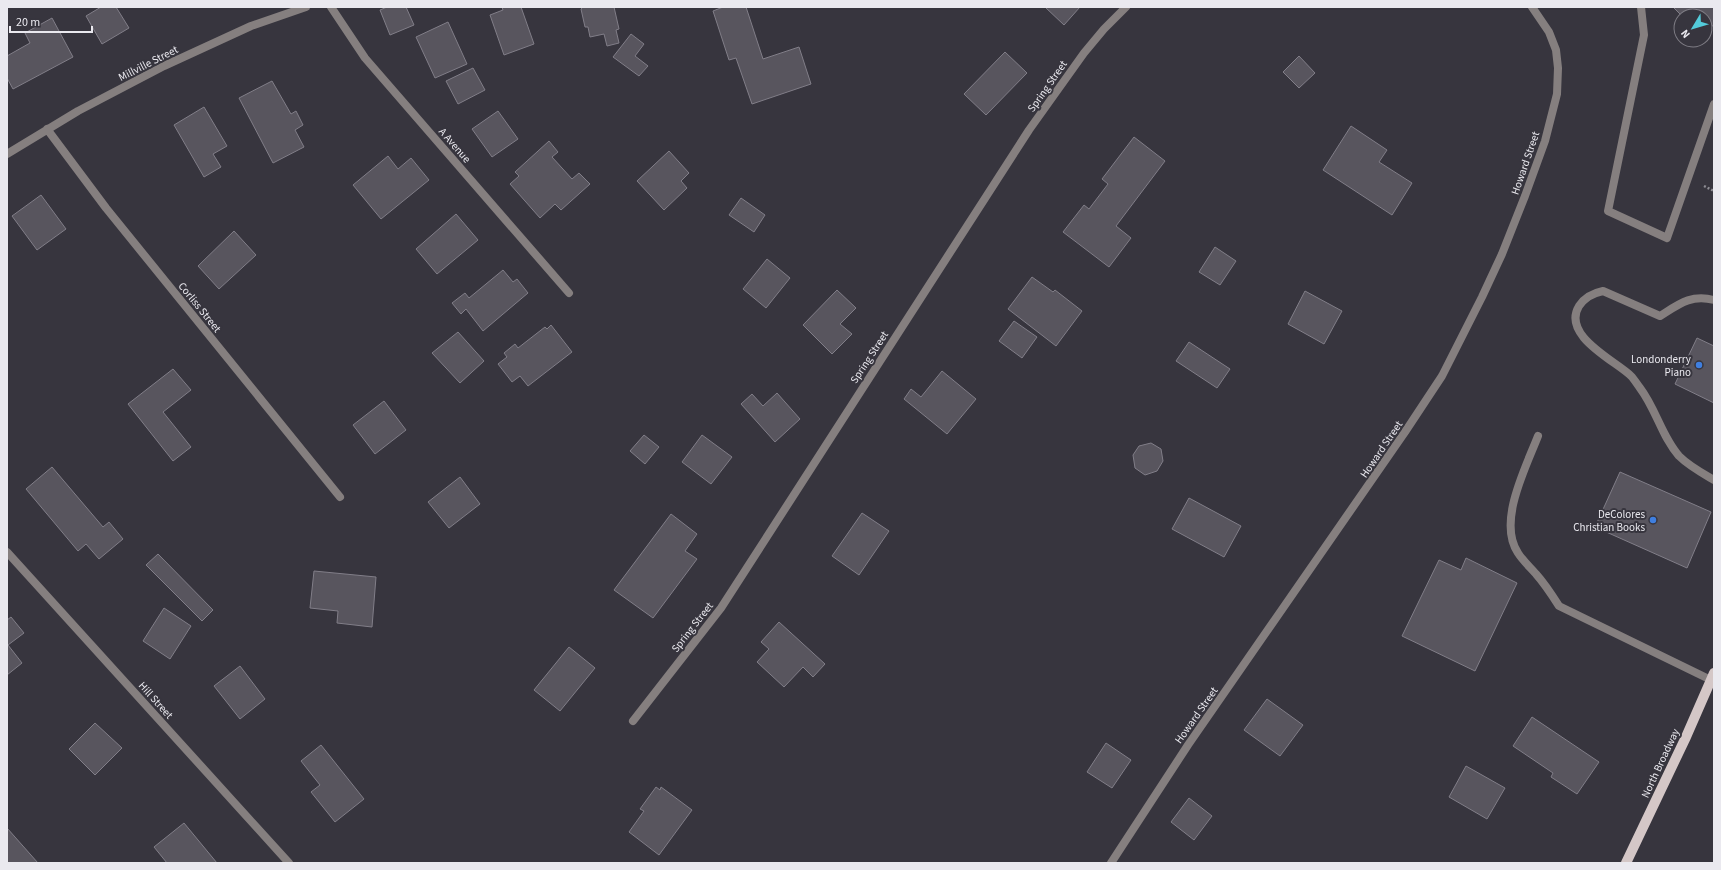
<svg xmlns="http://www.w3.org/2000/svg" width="1721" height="870" viewBox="0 0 1721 870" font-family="'Source Sans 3',sans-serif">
	<rect width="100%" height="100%" fill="#37353e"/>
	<path fill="#58555e" stroke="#817e88" d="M101,7h15l13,21 -27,16 -16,-28z
		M387,7h19l8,18 -24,10 -10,-25z
		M502,7h19l13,37 -30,11 -14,-40 13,-5z
		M583,7h31l5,22 -3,1 3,13 -12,3 -3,-12 -14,3 -2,-10h-3l-4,-18z
		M723,7h23l17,52 36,-12 12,37 -59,20 -16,-46 -7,2 -16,-49z
		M1045,7h35l-16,18z
		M1673,7h41v20l-4,-3 -5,5v-13h-23z
		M52,18l21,39 -60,32 -6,-11v-22l23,-13 -5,-10z
		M448,22l19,42 -32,14 -19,-41z
		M631,34l13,10 -9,12 13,10 -9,10 -26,-19z
		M1005,52l22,21 -41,42 -22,-21z
		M1299,56l16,17 -16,15 -16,-16z
		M473,68l12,22 -27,14 -12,-23z
		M272,81l19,33 5,-3 7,14 -8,5 9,17 -31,16 -34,-65z
		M204,107l23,39 -14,8 8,13 -17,10 -30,-52z
		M498,111l20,28 -26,18 -20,-28z
		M1351,126l36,24 -8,12 33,21 -20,32 -69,-45z
		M1134,137l31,24 -49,65 15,12 -22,29 -46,-35 21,-27 5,4 19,-25 -6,-5z
		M549,141l9,11 -6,5 20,22 7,-6 11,11 -29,26 -6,-6 -15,14 -30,-34 9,-8 -4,-4z
		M669,151l20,22 -8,8 6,7 -23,22 -27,-29z
		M388,156l10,13 13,-11 18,22 -48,39 -28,-34z
		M41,195l25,34 -29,21 -25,-34z
		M741,198l24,17 -11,17 -25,-17z
		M456,214l22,26 -41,34 -21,-25z
		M234,231l22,24 -37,34 -21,-23z
		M1215,247l21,14 -16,24 -21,-13z
		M767,259l23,19 -24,30 -23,-19z
		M503,270l10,12 4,-3 11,14 -45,38 -17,-22 -5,5 -9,-11 13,-10 4,5z
		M1032,277l21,15 2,-2 27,21 -26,35 -48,-37z
		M837,290l19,18 -16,16 12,10 -20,20 -29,-29z
		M1305,291l37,20 -18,33 -36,-20z
		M1014,321l23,16 -15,21 -23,-17z
		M551,325l21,27 -44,34 -8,-10 -8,6 -14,-18 9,-7 -3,-4 11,-9 3,4 27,-21 2,2z
		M458,332l26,29 -24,22 -28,-30z
		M1697,338l17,8v57l-39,-19z
		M1189,342l41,27 -13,19 -41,-27z
		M173,369l18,21 -28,22 28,35 -18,14 -45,-57z
		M942,371l34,28 -29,35 -43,-35 7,-10 10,8z
		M777,393l23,26 -25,23 -34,-38 11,-10 11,12z
		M384,401l22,29 -31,24 -22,-29z
		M644,435l15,12 -14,17 -15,-13z
		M702,435l30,22 -21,27 -29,-22z
		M1151,443l10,6 2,12 -6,10 -12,4 -10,-7 -2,-13 6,-9z
		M52,467l51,60 6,-5 14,17 -24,20 -13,-15 -8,7 -52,-62z
		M1620,472l91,40 -24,56 -92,-41z
		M460,477l20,27 -31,24 -21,-26z
		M1189,498l52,28 -17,31 -52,-28z
		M862,513l27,18 -30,44 -27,-19z
		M671,514l26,20 -12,17 12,8 -44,59 -39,-28z
		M158,554l55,56 -11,11 -56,-56z
		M1466,558l51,25 -42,88 -73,-35 37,-76 22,10z
		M314,571l62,6 -4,50 -35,-4 1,-12 -28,-3z
		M164,608l27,18 -21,33 -27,-18z
		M11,617l13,16 -16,12 14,18 -15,12v-55z
		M779,622l46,42 -12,13 -10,-10 -19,20 -27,-25 12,-13 -8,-7z
		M569,647l26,21 -35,43 -26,-21z
		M240,666l25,33 -25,20 -26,-33z
		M1267,699l36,26 -23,31 -36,-26z
		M1532,717l67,45 -22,32 -26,-17 2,-4 -40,-27z
		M95,723l27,25 -27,27 -26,-26z
		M1106,743l25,17 -19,28 -25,-16z
		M321,745l43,54 -29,23 -24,-30 9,-7 -19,-24z
		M1466,766l39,22 -18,31 -38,-22z
		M656,787l4,3 1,-3 31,23 -33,45 -30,-23 15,-21 -4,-2z
		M1189,798l23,18 -18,24 -23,-18z
		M184,823l33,40h-50l-13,-16z
		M7,828l31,35h-31z"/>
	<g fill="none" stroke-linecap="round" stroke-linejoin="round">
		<path stroke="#8d8c93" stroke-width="2.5" stroke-dasharray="2 2" stroke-linecap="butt" d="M1704,186l10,5"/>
		<path stroke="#857f7f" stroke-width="8" d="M1641,7l3,28 -36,176 59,27 47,-134
			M1714,300c-23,-6 -35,4 -54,16l-57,-25c-10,2 -18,6 -24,15 -18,30 37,55 52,70 3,3 6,8 9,12 16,21 22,49 39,68 10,10 23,17 35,24
			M1538,436c-12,31 -41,86 -20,117 5,8 12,14 18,21 9,10 16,21 23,32l152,74"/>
		<path stroke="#857f7f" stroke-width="8" d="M331,7l34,51 204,235
			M47,129l59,79 234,289
			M7,154l71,-43 86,-45 87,-40 55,-19
			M7,552l282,311
			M633,721l88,-113 308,-478 55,-77 20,-24 22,-22
			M1111,863l77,-118 217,-313 37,-56 40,-79 20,-43 23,-58 20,-55 12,-47 1,-26 -2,-18 -7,-18 -17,-25"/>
		<path stroke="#d4c7c7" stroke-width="10" d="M1626,863l60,-126 28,-64"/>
	</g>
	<g fill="#3f7fe0" stroke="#37353e" stroke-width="1.5">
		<circle cx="1699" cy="365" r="4"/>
		<circle cx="1653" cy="520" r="4"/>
	</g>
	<g text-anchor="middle" stroke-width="4" stroke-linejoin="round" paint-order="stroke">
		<g font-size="11" fill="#eae9ef" stroke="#37353e">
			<text transform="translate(148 63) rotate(-27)" y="4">Millville Street</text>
			<text transform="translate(1047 86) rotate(-55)" y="4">Spring Street</text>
			<text transform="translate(455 145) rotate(49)" y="4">A Avenue</text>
			<text transform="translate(1525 163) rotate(-71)" y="4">Howard Street</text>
			<text transform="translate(200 307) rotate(51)" y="4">Corliss Street</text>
			<text transform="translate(869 357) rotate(-57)" y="4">Spring Street</text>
			<text transform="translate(1381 449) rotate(-56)" y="4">Howard Street</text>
			<text transform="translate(692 627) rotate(-52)" y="4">Spring Street</text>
			<text transform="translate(156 700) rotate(48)" y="4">Hill Street</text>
			<text transform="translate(1196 715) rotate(-55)" y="4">Howard Street</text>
			<text transform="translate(1660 763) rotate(-65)" y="4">North Broadway</text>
		</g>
		<g font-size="11" fill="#eae9ef" stroke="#37353e" text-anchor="end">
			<text x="1691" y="363">Londonderry<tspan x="1691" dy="13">Piano</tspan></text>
			<text x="1645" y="518">DeColores<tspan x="1645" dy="13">Christian Books</tspan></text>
		</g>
	</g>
	<rect width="1721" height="870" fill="none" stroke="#eae9ef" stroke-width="16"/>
	<g transform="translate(1693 28) rotate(232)"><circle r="19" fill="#37353e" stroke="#7f7d85"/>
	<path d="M0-3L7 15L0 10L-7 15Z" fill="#53cbda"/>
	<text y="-6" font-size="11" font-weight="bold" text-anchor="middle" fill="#eae9ef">N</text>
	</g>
	<path d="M10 26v6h82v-6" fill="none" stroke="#eae9ef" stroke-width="2"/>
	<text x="16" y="26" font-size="12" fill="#eae9ef" stroke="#37353e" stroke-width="3" paint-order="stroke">20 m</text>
</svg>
